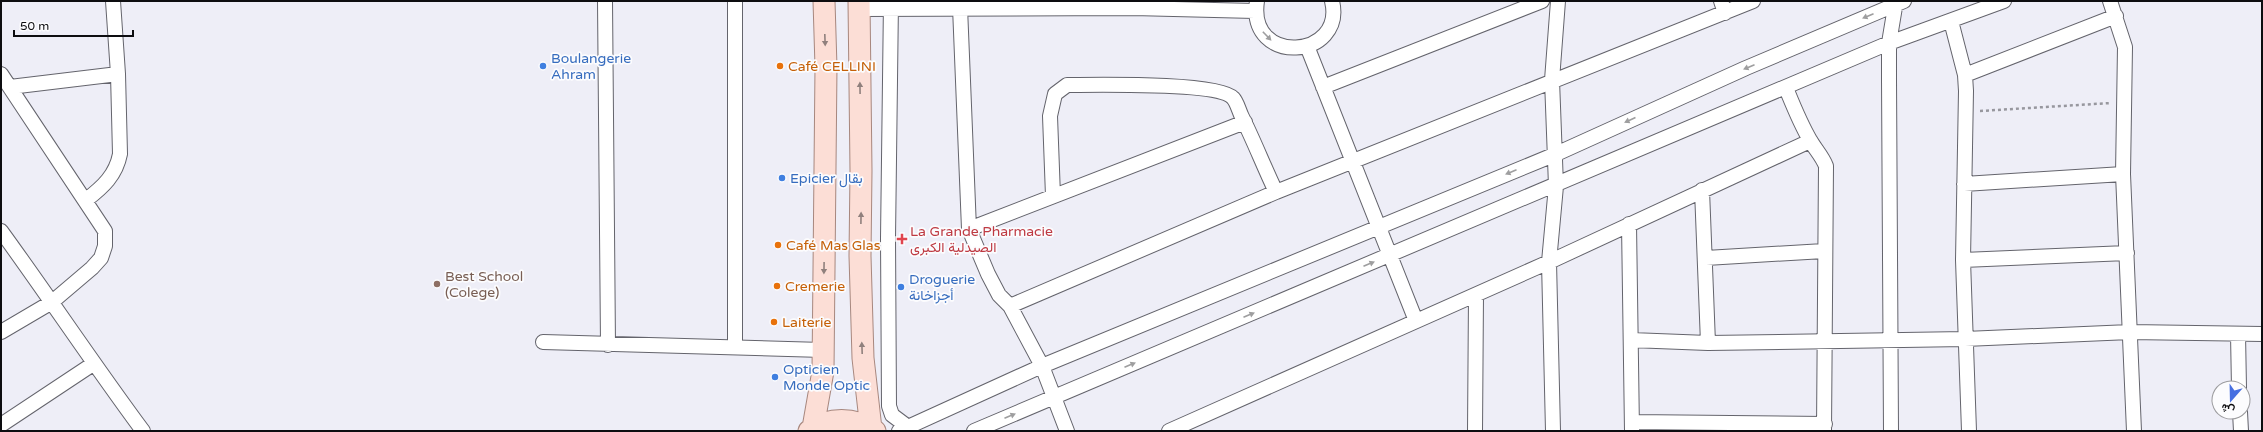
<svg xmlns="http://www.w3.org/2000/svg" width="2263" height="432" viewBox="0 0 2263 432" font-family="'Varela Round',Vazirmatn,sans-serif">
	<rect width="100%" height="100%" fill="#eeeef7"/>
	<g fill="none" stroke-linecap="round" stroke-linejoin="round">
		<defs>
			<path id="minor" d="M605,1l3,344
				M735,1v345
				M891,1l-3,237 1,168 3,9 16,12
				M1257,1c-10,66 89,58 75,0
				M1721,1l4,12
				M2110,1l15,46 -2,127 11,257
				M960,7l9,222 19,45 11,21 11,11 32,60 25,65
				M859,9l274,-1 122,3
				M1951,21l14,54 1,16 -3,169 6,171
				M1307,46l109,275
				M1,74l104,157v15l-4,12 -9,10 -40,34 -51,30
				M1965,75l151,-59
				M10,87l108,-13
				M1323,87l219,-86
				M1786,88c7,17 14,35 24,52 5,9 12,16 16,26l-2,265
				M1964,184l159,-10
				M1702,190l6,153
				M1053,196l-3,-80 5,-22 12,-9c26,0 152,-3 166,13 4,4 6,13 9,19 12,24 22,50 34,75
				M86,200c17,-13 30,-25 34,-46l-2,-80 -5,-73
				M1629,224l3,207
				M969,229l276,-107
				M1,231c48,66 93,134 142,200
				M1706,258l118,-7
				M1963,260l164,-7
				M1010,306l266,-114 477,-191
				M2238,334l1,54
				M1631,340l77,3 257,-4 165,-7 132,2
				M543,342l280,8
				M2240,412l1,19
				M1632,422l193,2
				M1,425l92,-61
				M899,431l143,-65 514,-212 190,-86 158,-67
				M974,431l915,-388 115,-42
				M1169,431l380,-169 261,-121
				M1475,431l1,-136
				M1553,431l-4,-169 7,-76 -4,-106 6,-79
				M1891,431l-2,-352v-36l7,-42"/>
			<path id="primary" d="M859,1l2,170 -1,85 3,102 8,71
				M813,428l10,-57 3,-304 -2,-66
				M809,431c20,-14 45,-14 66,0"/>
		</defs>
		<use href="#minor" stroke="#64646c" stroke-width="16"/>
		<use href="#primary" stroke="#a7877e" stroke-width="23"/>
		<path stroke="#97979e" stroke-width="2.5" stroke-dasharray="3 3" stroke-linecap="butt" d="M1980,111l131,-8"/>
		<use href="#minor" stroke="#fff" stroke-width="14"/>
		<use href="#primary" stroke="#fcded6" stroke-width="21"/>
	</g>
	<defs><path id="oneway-solid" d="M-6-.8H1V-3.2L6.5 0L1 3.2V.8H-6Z"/></defs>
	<g fill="#9e9e9f">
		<use href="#oneway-solid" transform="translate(1868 16) rotate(157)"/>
		<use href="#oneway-solid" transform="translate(1267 36) rotate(46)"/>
		<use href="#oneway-solid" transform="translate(1749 67) rotate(157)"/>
		<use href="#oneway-solid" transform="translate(1630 120) rotate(156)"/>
		<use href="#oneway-solid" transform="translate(1511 172) rotate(157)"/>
		<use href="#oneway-solid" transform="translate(1369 264) rotate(-23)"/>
		<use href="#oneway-solid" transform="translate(1249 315) rotate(-23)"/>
		<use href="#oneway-solid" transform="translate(1130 365) rotate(-23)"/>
		<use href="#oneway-solid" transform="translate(1010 416) rotate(-23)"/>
	</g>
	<g fill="#90807d">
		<use href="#oneway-solid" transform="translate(825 40) rotate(88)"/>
		<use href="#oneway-solid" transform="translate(860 88) rotate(-91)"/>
		<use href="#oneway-solid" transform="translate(861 218) rotate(-89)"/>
		<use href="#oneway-solid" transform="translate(824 268) rotate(91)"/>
		<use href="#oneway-solid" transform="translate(862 348) rotate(-92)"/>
	</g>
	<g fill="#3f7fe0" stroke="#fcfcfe" stroke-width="1.5">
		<circle cx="543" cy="66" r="4"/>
		<circle cx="782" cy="178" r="4"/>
		<circle cx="901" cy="287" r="4"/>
		<circle cx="775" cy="377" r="4"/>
	</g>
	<g fill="#e8710a" stroke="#fcfcfe" stroke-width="1.5">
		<circle cx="780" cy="66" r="4"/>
		<circle cx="778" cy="245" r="4"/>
		<circle cx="777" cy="286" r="4"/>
		<circle cx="774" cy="322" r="4"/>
	</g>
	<path fill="#e0444e" stroke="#fcfcfe" stroke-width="1.5" d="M900 233h4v4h4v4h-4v4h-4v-4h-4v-4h4z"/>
	<circle fill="#8d6e63" stroke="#fcfcfe" stroke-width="1.5" cx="437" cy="284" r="4"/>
	<g text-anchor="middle" stroke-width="3.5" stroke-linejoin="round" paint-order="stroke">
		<g font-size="14" fill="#366cbe" stroke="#fcfcfe" text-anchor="start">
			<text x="551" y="63">Boulangerie<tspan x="551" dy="16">Ahram</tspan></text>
			<text x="790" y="183">Epicier بقال</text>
			<text x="909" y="284">Droguerie<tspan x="909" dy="16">أجزاخانة</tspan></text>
			<text x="783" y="374">Opticien<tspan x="783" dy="16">Monde Optic</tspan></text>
		</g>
		<g font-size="14" fill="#c56008" stroke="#fcfcfe" text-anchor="start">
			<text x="788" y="71">Café CELLINI</text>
			<text x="786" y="250">Café Mas Glas</text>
			<text x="785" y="291">Cremerie</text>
			<text x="782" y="327">Laiterie</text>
		</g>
		<g font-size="14" fill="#be3a42" stroke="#fcfcfe" text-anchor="start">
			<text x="910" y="236">La Grande Pharmacie<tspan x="910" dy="16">الصيدلية الكبرى</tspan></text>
		</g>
		<g font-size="14" fill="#785e54" stroke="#fcfcfe" text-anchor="start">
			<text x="445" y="281">Best School<tspan x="445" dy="16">(Colege)</tspan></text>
		</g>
	</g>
	<rect width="2263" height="432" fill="none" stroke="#0d0d10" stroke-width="4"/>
	<g transform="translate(2231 400) rotate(200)"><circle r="19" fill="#fcfcfe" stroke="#9c9c9f"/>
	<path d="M0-3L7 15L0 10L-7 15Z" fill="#466fe1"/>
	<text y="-6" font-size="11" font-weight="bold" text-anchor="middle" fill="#0d0d10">ش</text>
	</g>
	<path d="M14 30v6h119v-6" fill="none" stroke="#0d0d10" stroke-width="2"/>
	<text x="20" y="30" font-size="12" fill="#0d0d10" stroke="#fcfcfe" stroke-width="3" paint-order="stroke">50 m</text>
</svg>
